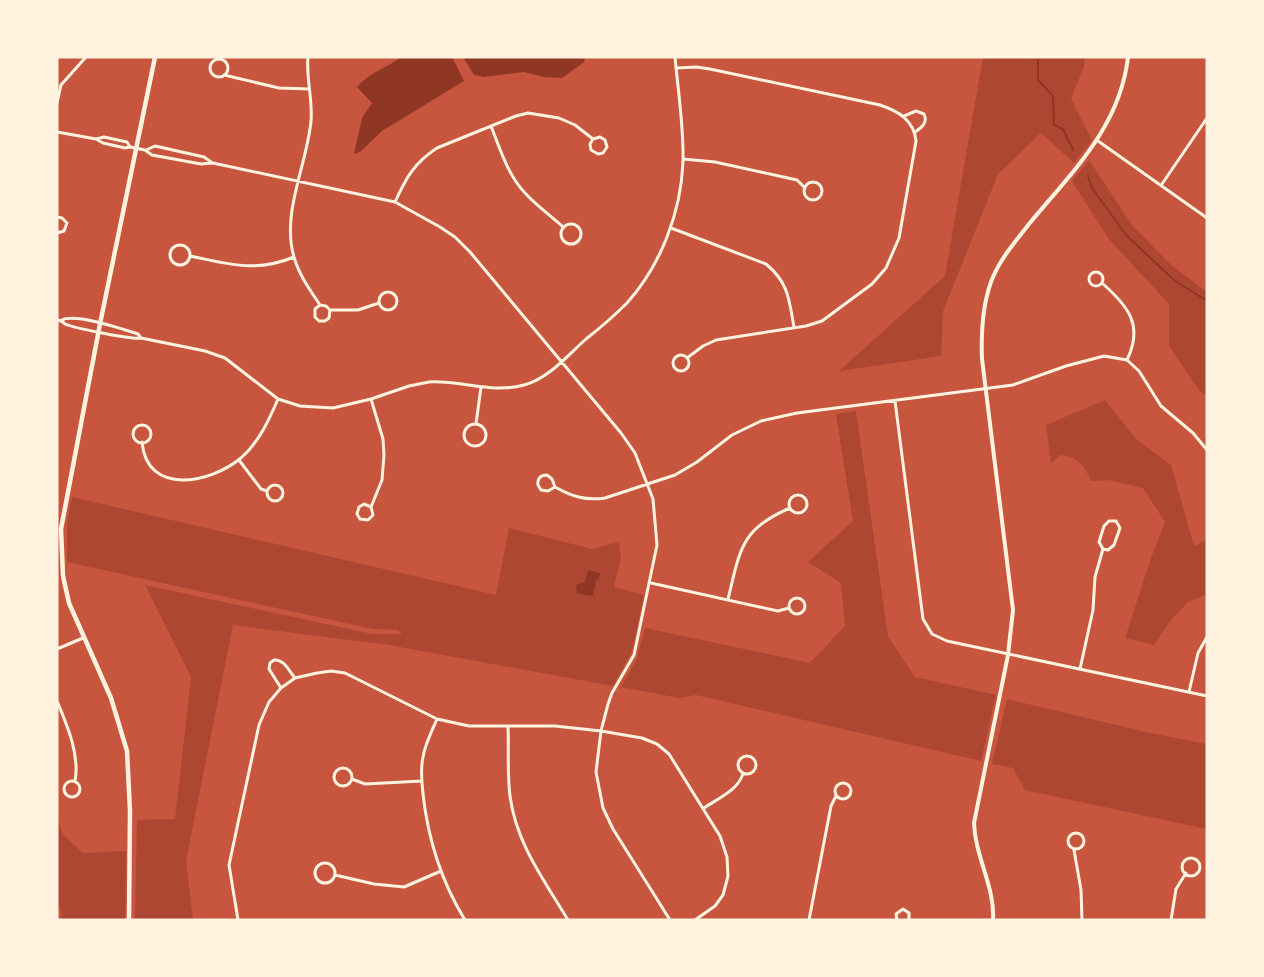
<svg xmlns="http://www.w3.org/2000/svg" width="1264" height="977" viewBox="0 0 1264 977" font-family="'Asap Condensed',sans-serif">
	<rect width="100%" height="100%" fill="#c8553d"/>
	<path fill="#ae4732" d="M983,57h102l-1,9 -13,33 21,41 -18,23 -33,-30 -43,41 -55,137 -2,45 -102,15 106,-95z
		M1089,160l43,65 39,40 36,27v105l-8,-7 -30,-44v-42l-61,-66 -36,-57z
		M1105,400l31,39 35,26 23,81 13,-6v54l-19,8 -17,18 -17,25 -29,-7 26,-80 14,-36 -22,-34 -35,-8 -17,1c-7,-16 -13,-24 -31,-26l-9,9 -5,-39z
		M856,411l32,226 27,40 81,18 -15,66 -285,-66 -17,3 -58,-11 15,-26 9,-33 165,35 35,-37 -4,-43 -33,-21 45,-41 -17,-107z
		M72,497l424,98 13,-67 83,21 27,-7 2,16 -7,29 30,8 -12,56 -19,35 -224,-41 -156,-20 -47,236 7,59h-58l2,-100 38,-1 16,-142 -46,-92 227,49h30l-4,-4 -25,-1 -306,-67v-39z
		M1007,699l139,33 61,12v85l-182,-39 -12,-22 -21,-4z
		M57,818l6,17 20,18 43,-2 -1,69h-63l-1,-10 -4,-8z"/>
	<path fill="#8f3625" d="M402,57h50l12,24 -82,50 -22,21 -6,2 8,-36 10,-15 -15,-16c12,-14 30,-20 45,-30z
		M463,57h122l-1,5 -22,16 -18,-1 -20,-5 -41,5 -9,-2z
		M588,570l12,3 -1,6 -3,1 -3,16 -16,-3 -1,-8 9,-3z"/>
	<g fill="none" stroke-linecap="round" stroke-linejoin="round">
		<path stroke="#8f3625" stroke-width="2" d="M1036,57l2,3v20l15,16 1,29 9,4 10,21
			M1088,176l4,12 34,47 48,45 33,21"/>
		<path stroke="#fff3e0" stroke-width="3" d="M308,57c-2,22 5,43 3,64 -4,44 -30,92 -17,136 5,18 16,33 26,48l6,1 4,4 -1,8 -4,3h-6l-4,-4v-8l5,-4
			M210 68a9 9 0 1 1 18 0a9 9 0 1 1-18 0Z
			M676,68l20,-1 14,2 170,36c18,6 34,15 36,36l-17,97 -13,30 -14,16 -50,37 -16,5 -90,14 -13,6 -16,12
			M224,75l55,13 30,1
			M57,103l4,-18 25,-28
			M904,116l12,-5 8,3c4,9 -2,13 -9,18
			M491,126c9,23 17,49 34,67 12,13 26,23 38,34
			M57,132l39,7 7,4 22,5 5,-1 15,3 7,5 49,9 12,-1 182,39 45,25 15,10 15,15 151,181 14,20 18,46 4,46 -23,110 -22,38 -4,11 -7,27 -5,41 7,36 10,21 57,91
			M96,139l8,-2 23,5 3,5
			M1098,141l109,77
			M146,150l9,-4 49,11 7,5
			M683,159l32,3 82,18 8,8
			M804 191a9 9 0 1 1 18 0a9 9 0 1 1-18 0Z
			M1162,184l45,-66
			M395,202c11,-24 19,-39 42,-54l79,-32 12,-3 31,5 16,7 18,14 7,-2 5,3 2,7 -4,6 -5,1 -7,-4 -1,-6 3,-5
			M57,217l5,1 5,5 -3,8 -7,2
			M561 234a10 10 0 1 1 20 0a10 10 0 1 1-20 0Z
			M671,228l95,36c23,19 23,36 28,63
			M170 255a10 10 0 1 1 20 0a10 10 0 1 1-20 0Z
			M190,256c39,8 65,17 104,1
			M1089 279a7 7 0 1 1 14 0a7 7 0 1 1-14 0Z
			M1102,283c26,23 42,42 25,77
			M379 301a9 9 0 1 1 18 0a9 9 0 1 1-18 0Z
			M330,310h28l21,-7
			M57,320c3,0 6,2 8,4 9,4 68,16 76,14l64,13 20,7 53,41 22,7 33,2 38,-9 38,-13 20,-4c32,-2 64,12 95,3 24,-6 44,-30 62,-46 14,-11 28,-23 41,-36 34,-38 54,-91 56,-141 1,-35 -5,-71 -8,-105
			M62,320c14,-7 60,9 76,14l3,4
			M673 363a8 8 0 1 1 16 0a8 8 0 1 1-16 0Z
			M371,399l12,40 1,16 -2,25 -11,27 2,8 -5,5 -8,-1 -3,-5 2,-7 5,-3 7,3
			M895,401l28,218 9,15 15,7 260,55
			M476,424l5,-37
			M464 435a11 11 0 1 1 22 0a11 11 0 1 1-22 0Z
			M133 434a9 9 0 1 1 18 0a9 9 0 1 1-18 0Z
			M142,442c5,55 69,41 99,16 18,-16 28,-38 37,-59
			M239,460l22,29 6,2
			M267 493a8 8 0 1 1 16 0a8 8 0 1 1-16 0Z
			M555,487l-7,4 -7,-1 -3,-5c-1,-7 3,-10 9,-10l5,4 3,8c16,9 30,14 50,11l70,-23 22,-13 35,-27 29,-14 36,-8 216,-28 53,-19 38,-10 23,4 12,11 22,35 32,27 14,17
			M789 504a9 9 0 1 1 18 0a9 9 0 1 1-18 0Z
			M1109,521h7l4,7 -6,17 -6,5 -5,-1 -4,-7 5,-16z
			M651,583l127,28 11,-3
			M789 606a8 8 0 1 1 16 0a8 8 0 1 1-16 0Z
			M728,599c12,-48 12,-70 62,-91
			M57,649l26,-11
			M1080,669l13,-59 2,-33 8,-28
			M281,688l-12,-19 1,-6 4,-3c10,-1 15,11 21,18
			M1189,692l9,-39 9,-16
			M57,701c10,24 23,54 18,80
			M437,719c-5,12 -12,25 -14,38 -3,13 -1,25 0,37 5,45 18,87 42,126
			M508,727c1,23 -1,46 2,69 6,47 34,84 58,124
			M738 765a9 9 0 1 1 18 0a9 9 0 1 1-18 0Z
			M334 777a9 9 0 1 1 18 0a9 9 0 1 1-18 0Z
			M352,779l13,5 57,-3
			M64 789a8 8 0 1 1 16 0a8 8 0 1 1-16 0Z
			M835 791a8 8 0 1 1 16 0a8 8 0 1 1-16 0Z
			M704,808c13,-9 35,-18 39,-35
			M1068 841a8 8 0 1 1 16 0a8 8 0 1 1-16 0Z
			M1074,850l7,40 1,30
			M1182 867a9 9 0 1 1 18 0a9 9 0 1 1-18 0Z
			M315 873a10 10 0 1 1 20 0a10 10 0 1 1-20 0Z
			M335,875l39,9 30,3 37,-16
			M238,920l-9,-55 30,-140 10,-23 12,-14 14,-10 22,-5 14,-2 14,2 92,46 32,7h86l46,5 41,7 15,6 12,10 51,82 7,21 1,19 -5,19 -8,11 -20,14
			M809,920l22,-114 5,-10
			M897,920l-1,-6 7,-5 6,4v7
			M1171,920l5,-31 10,-16"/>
		<path stroke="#fff3e0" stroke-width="4" d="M993,920c2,-34 -18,-63 -19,-97l34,-168 5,-45 -31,-251c-1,-26 0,-52 9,-77 8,-22 24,-40 38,-58 43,-52 91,-97 99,-167"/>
		<path stroke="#fff3e0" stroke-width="4.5" d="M129,920l1,-109 -3,-60 -16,-53 -42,-95 -6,-27 -2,-47 39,-205 55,-267"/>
	</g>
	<rect width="1264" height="977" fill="none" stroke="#fff3e0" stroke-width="117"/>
</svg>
